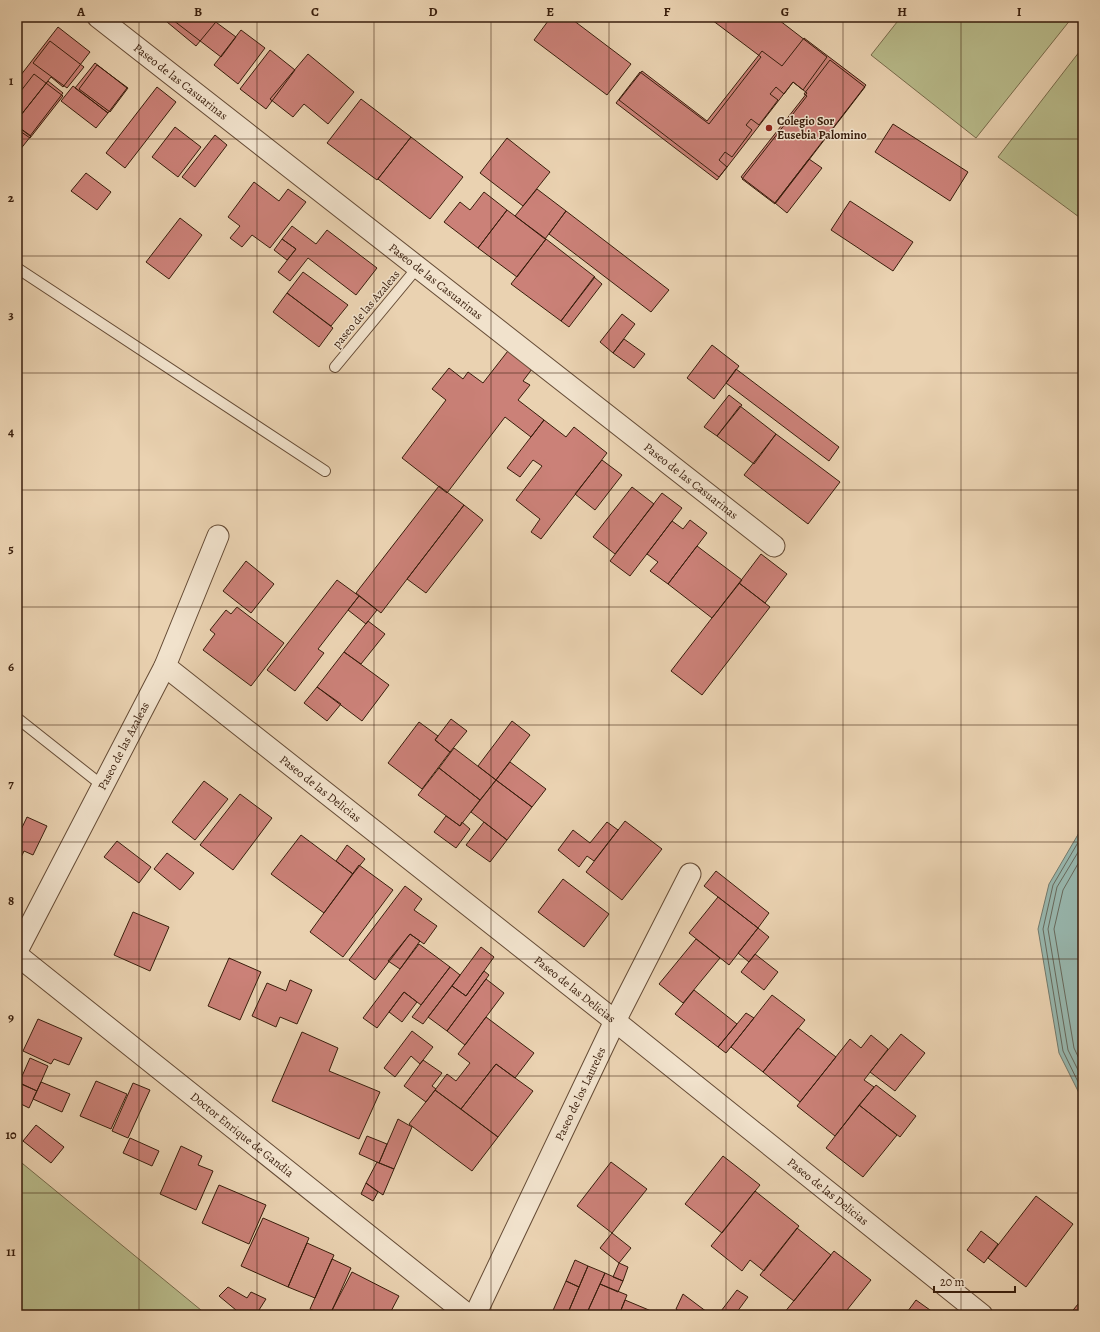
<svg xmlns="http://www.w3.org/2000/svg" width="1100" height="1332" viewBox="0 0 1100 1332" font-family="Alegreya,serif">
	<rect width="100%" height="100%" fill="#ead2b1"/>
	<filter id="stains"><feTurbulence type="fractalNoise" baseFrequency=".005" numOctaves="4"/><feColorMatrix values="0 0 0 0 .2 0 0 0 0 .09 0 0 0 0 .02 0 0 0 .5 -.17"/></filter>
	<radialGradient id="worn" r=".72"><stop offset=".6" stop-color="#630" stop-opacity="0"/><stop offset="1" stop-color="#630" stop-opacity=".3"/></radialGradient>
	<path fill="#b8bb8b" stroke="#786c4c" d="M901,17h168l2,2 -95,119 -105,-83z
		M1083,47v166l-4,4 -81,-60z
		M17,1159l190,156h-190z"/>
	<path fill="#98b7ae" stroke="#727a6d" d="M1083,826v275l-24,-48 -21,-124 11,-45z"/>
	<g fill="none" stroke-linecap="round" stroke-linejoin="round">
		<path stroke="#686a5d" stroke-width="1" d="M1083,834l-30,51 -10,44 20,122 20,41
			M1083,844l-26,43 -9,42 20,121 15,30
			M1083,855l-20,35 -9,39 20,119 9,19"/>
	</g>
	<path fill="#cb8178" stroke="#391e0c" d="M161,17h59l-24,29z
		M169,17h40l27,20 -15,20z
		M551,17h18l62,47 -24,31 -73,-55z
		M708,17h67l52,40 -24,33 -10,-8 -76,98 -101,-77 24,-31 69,52 52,-67z
		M58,27l32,25 -27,35 -12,-10 -34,43v-40z
		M241,30l24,18 -27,36 -24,-19z
		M804,38l62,47 -91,118 -34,-26 66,-84 -14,-11 -9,12 -8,-7 -6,7 8,6 -19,25 -8,-6 -5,6 6,5 -20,27 -7,-5 -6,8 8,7 -8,10 -100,-77 23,-29 65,50 55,-70 20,15z
		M50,41l34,26 -17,21 -34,-25z
		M270,50l25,20 -29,39 -26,-20z
		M308,54l46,38 -26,32 -24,-20 -11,13 -23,-18z
		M830,60l35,27 -90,117 -33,-25 65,-83 -3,-2z
		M95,63l32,25 -19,25 -33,-25z
		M97,65l31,23 -18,24 -31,-23z
		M34,74l29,22 -33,42 -13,-9v-33z
		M48,81l15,12 -33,43 -13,-10v-6z
		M73,86l35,27 -12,15 -35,-27z
		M157,87l19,15 -51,66 -19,-15z
		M361,99l50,38 -34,43 -50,-37z
		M893,124l75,48 -18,29 -75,-49z
		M17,126l14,10 -12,15 -2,-2z
		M175,127l26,20 -23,30 -26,-20z
		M215,135l12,10 -32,42 -13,-10z
		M411,137l52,40 -33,42 -52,-40z
		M507,138l43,34 -27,34 -43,-33z
		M809,159l13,9 -35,45 -12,-10z
		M86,173l25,19 -14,18 -26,-19z
		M254,182l25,19 9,-12 18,13 -36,46 -18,-13 -10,12 -12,-9 10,-12 -12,-9z
		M537,189l29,22 -21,28 -30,-23z
		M484,192l23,18 -29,38 -34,-26 16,-20 10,8z
		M850,201l63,41 -20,29 -62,-41z
		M507,210l39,29 -29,38 -39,-29z
		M566,211l103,79 -18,22 -102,-78z
		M180,218l22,17 -33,44 -23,-17z
		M292,226l24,18 11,-14 50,38 -21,27 -48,-37 -18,23 -12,-9 18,-23 -14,-10z
		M282,239l14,10 -9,11 -13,-10z
		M546,239l49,38 -34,44 -50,-37z
		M303,272l45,33 -17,21 -44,-33z
		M594,277l8,7 -33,43 -8,-6z
		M287,293l46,35 -14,19 -46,-35z
		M622,314l13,10 -22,29 -13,-11z
		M624,339l21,15 -11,14 -21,-15z
		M712,345l27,21 -25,33 -27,-21z
		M511,347l24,18 -12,16 7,4 -12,15 26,20 -13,17 -26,-20 -58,76 -45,-35 44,-58 -14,-11 17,-21 14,11 5,-7 15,11z
		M736,369l103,78 -10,14 -103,-78z
		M729,395l13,10 -25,31 -13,-9z
		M740,406l36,28 -22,30 -37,-28z
		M544,420l22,17 8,-10 33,26 -66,86 -10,-7 9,-13 -24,-19 26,-34 -9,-6 -13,17 -13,-9z
		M776,434l64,48 -32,42 -64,-49z
		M602,460l20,15 -27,35 -20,-16z
		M439,486l25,19 -83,108 -25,-20z
		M632,487l22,17 -39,50 -22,-17z
		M662,493l20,15 -52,68 -20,-15z
		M464,505l19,15 -57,73 -19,-14z
		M690,520l17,13 -39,51 -18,-13 8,-9 -11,-8 25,-33 11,8z
		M697,546l45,34 -30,38 -44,-34z
		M761,554l26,20 -22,29 -26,-20z
		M246,561l28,23 -23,29 -28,-22z
		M337,580l22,16 -41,53 6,4 -29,38 -28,-21z
		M739,583l31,24 -68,88 -31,-24z
		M359,596l18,14 -11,14 -18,-14z
		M237,607l47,36 -33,43 -48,-36 12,-16 -5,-4 16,-20 5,4z
		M368,621l17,13 -24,30 -17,-12z
		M344,652l45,33 -27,36 -45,-34z
		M317,687l24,17 -14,17 -23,-18z
		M451,719l16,12 -17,21 -15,-12z
		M512,721l18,14 -34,45 -18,-14z
		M419,722l19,14 -3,4 15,12 -28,37 -34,-26z
		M454,748l42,32 -16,20 -41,-32z
		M510,762l36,27 -14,18 -36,-27z
		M439,768l41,32 -20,26 -42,-31z
		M496,780l36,27 -25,33 -36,-28z
		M204,781l24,18 -33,41 -23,-18z
		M240,794l32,24 -39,52 -33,-25z
		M446,816l14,10 2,-4 8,7 -14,19 -22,-16z
		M27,817l20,9 -14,29 -9,-4 -7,15v-28z
		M625,821l37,28 -40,51 -36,-28z
		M484,822l23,18 -17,22 -24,-17z
		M607,822l11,8 -24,31 -7,-5 -8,11 -21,-17 15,-20 17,13z
		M301,835l52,39 -29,39 -53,-39z
		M117,841l34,26 -12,16 -35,-26z
		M347,845l18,14 -12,15 -17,-13z
		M167,853l27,20 -14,17 -26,-21z
		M359,865l34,25 -50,67 -33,-25z
		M716,871l53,42 -11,15 -54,-42z
		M563,879l46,35 -25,33 -46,-35z
		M405,886l17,13 -8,11 23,16 -13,18 -14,-10 -35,46 -26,-20z
		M718,897l40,31 -29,37 -40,-32z
		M133,912l36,15 -19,44 -36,-16z
		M758,928l11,9 -20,25 -11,-9z
		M410,934l10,7 -20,28 -12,-8z
		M696,939l24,19 -37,45 -24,-19z
		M419,944l31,23 -29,38 -17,-13 -27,36 -14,-10z
		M481,947l13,10 -28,39 -14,-10z
		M755,954l23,18 -14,18 -23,-18z
		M229,958l32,14 -21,48 -32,-14z
		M450,967l10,8 -37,49 -11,-7z
		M484,971l5,4 -42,56 -19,-14 24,-31 14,10z
		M486,979l18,14 -39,52 -18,-14z
		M290,980l22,10 -15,34 -17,-7 -4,10 -24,-11 15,-33 19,8z
		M694,990l43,34 -19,23 -43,-33z
		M404,992l13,10 -15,20 -13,-10z
		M772,995l33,25 -42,52 -32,-25z
		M746,1013l8,5 -28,35 -8,-6z
		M486,1017l48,36 -19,25 -19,-14 -35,45 -26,-19 12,-16 9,7 14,-18 -12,-9z
		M38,1019l44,19 -13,27 -15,-6 -3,5 -28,-13z
		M798,1028l38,29 -36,45 -37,-30z
		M412,1031l21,16 -13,17 -9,-8 -16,21 -11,-9z
		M302,1032l36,16 -9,23 51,21 -21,47 -87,-38z
		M901,1034l24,19 -30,38 -25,-19z
		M871,1035l17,14 -24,31 10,7 -39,49 -38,-30 53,-67 11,9z
		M30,1058l18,8 -11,25 -18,-8z
		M423,1060l19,13 -10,13 4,3 -10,13 -22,-16z
		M496,1064l37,27 -35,46 -37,-28z
		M96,1081l31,13 -16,35 -31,-13z
		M41,1082l29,12 -8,18 -29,-13z
		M133,1083l17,7 -22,48 -16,-7z
		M22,1084l15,7 -8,17 -12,-6v-6z
		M876,1085l40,31 -16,21 -41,-32z
		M435,1090l63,47 -26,34 -63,-47z
		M859,1105l38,30 -34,42 -37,-29z
		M398,1119l14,8 -18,42 -15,-6z
		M36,1125l28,22 -13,16 -28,-22z
		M367,1136l20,8 -8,19 -20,-9z
		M130,1138l29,13 -7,15 -29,-13z
		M181,1146l21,10 -4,9 15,6 -17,39 -36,-16z
		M723,1156l37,29 -38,48 -37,-29z
		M377,1162l17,7 -11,26 -17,-12z
		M611,1162l36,27 -35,44 -35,-27z
		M366,1183l12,9 -5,9 -12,-7z
		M219,1185l47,20 -17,39 -47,-21z
		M755,1191l44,35 -35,45 -14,-11 -8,11 -31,-25z
		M1036,1196l37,28 -47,63 -38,-29z
		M263,1218l46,20 -21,49 -47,-21z
		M797,1228l34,27 -37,46 -34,-26z
		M981,1231l17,13 -14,19 -17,-13z
		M612,1233l19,15 -12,15 -19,-15z
		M307,1243l27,12 -19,43 -27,-11z
		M834,1251l37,29 -28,35h-56l-3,-2z
		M332,1259l19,9 -21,47h-6l-14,-6z
		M575,1260l13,6 -9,21 -13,-6z
		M619,1263l9,4 -5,14 -10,-4z
		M588,1266l17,7 -19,42h-19z
		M352,1272l47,24 -10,19h-46l-11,-5z
		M605,1273l18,8 -5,11 -18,-8z
		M566,1281l13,6 -12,28h-16z
		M600,1284l27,11 -8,20h-33z
		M228,1287l19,11 4,-6 15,7 -7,11 6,5h-23l-23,-19z
		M737,1290l11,7 -11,15 4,3h-23z
		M683,1294l28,21h-27l-8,-6z
		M1083,1298v17h-14z
		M625,1300l31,13 -1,2h-36z
		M916,1300l21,15h-32z
		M332,1310l11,5h-14z
		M391,1311l8,4h-10z"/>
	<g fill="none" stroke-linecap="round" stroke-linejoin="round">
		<defs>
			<path id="service" d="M17,268l308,203
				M335,367l82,-99
				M17,718l86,68"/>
			<g id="minor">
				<path id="s1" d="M98,17l676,529"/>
				<path id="s2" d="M165,666l450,355 367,294"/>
				<path id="s3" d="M17,951l148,-285 53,-130"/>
				<path id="s4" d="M17,955l451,360"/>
				<path id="s5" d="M475,1315l140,-294 75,-147"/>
			</g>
		</defs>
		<use href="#service" stroke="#654b35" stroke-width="12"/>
		<use href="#minor" stroke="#654b35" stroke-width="23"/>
		<use href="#service" stroke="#f1e2cc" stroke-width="10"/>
		<use href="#minor" stroke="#f1e2cc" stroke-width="21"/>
	</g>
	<path fill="none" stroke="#391e0c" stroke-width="1" stroke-opacity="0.55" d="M139,17v1298M257,17v1298M374,17v1298M491,17v1298M609,17v1298M726,17v1298M843,17v1298M961,17v1298M17,139h1066M17,256h1066M17,373h1066M17,490h1066M17,607h1066M17,725h1066M17,842h1066M17,959h1066M17,1076h1066M17,1193h1066"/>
	<circle fill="#8f2418" stroke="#f1e2cc" stroke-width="1.5" cx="769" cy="128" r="4"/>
	<g text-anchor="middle" stroke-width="3" stroke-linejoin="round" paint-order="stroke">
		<g font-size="12" fill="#391e0c" stroke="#f1e2cc">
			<text dy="4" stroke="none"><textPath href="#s1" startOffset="105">Paseo de las Casuarinas</textPath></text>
			<text dy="4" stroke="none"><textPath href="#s1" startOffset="429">Paseo de las Casuarinas</textPath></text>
			<text transform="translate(366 309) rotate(-50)" y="4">paseo de las Azaleas</text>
			<text dy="4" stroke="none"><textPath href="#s1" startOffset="753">Paseo de las Casuarinas</textPath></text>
			<text dy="4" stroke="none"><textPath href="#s3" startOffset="231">Paseo de las Azaleas</textPath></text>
			<text dy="4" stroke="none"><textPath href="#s2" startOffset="198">Paseo de las Delicias</textPath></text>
			<text dy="4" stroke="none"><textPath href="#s2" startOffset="522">Paseo de las Delicias</textPath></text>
			<text dy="4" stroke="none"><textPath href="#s5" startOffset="245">Paseo de los Laureles</textPath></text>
			<text dy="4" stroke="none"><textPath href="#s4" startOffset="288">Doctor Enrique de Gandia</textPath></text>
			<text dy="4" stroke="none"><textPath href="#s2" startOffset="846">Paseo de las Delicias</textPath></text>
		</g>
		<g font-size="12" font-weight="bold" fill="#391e0c" stroke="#f1e2cc" text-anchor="start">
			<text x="777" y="125">Colegio Sor<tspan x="777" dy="14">Eusebia Palomino</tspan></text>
		</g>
	</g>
	<rect width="1100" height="1332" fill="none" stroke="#ead2b1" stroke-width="44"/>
	<path d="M934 1286v6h81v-6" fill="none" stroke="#391e0c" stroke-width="2"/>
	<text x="940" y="1286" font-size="12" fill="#391e0c" stroke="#f1e2cc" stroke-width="3" paint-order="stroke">20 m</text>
	<rect x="22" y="22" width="1056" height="1288" fill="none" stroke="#391e0c" stroke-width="1.5"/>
	<g font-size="13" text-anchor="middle" font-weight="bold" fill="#391e0c">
		<text x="81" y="16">A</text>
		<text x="198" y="16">B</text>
		<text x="315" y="16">C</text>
		<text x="433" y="16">D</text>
		<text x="550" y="16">E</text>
		<text x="667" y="16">F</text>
		<text x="785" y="16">G</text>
		<text x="902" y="16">H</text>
		<text x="1019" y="16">I</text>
		<text x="11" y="85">1</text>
		<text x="11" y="202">2</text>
		<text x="11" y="319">3</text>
		<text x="11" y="436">4</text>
		<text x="11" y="553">5</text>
		<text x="11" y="671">6</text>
		<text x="11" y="788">7</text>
		<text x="11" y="905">8</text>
		<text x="11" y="1022">9</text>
		<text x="11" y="1139">10</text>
		<text x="11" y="1256">11</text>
	</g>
	<rect width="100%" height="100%" filter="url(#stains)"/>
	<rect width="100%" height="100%" fill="url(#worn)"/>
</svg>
